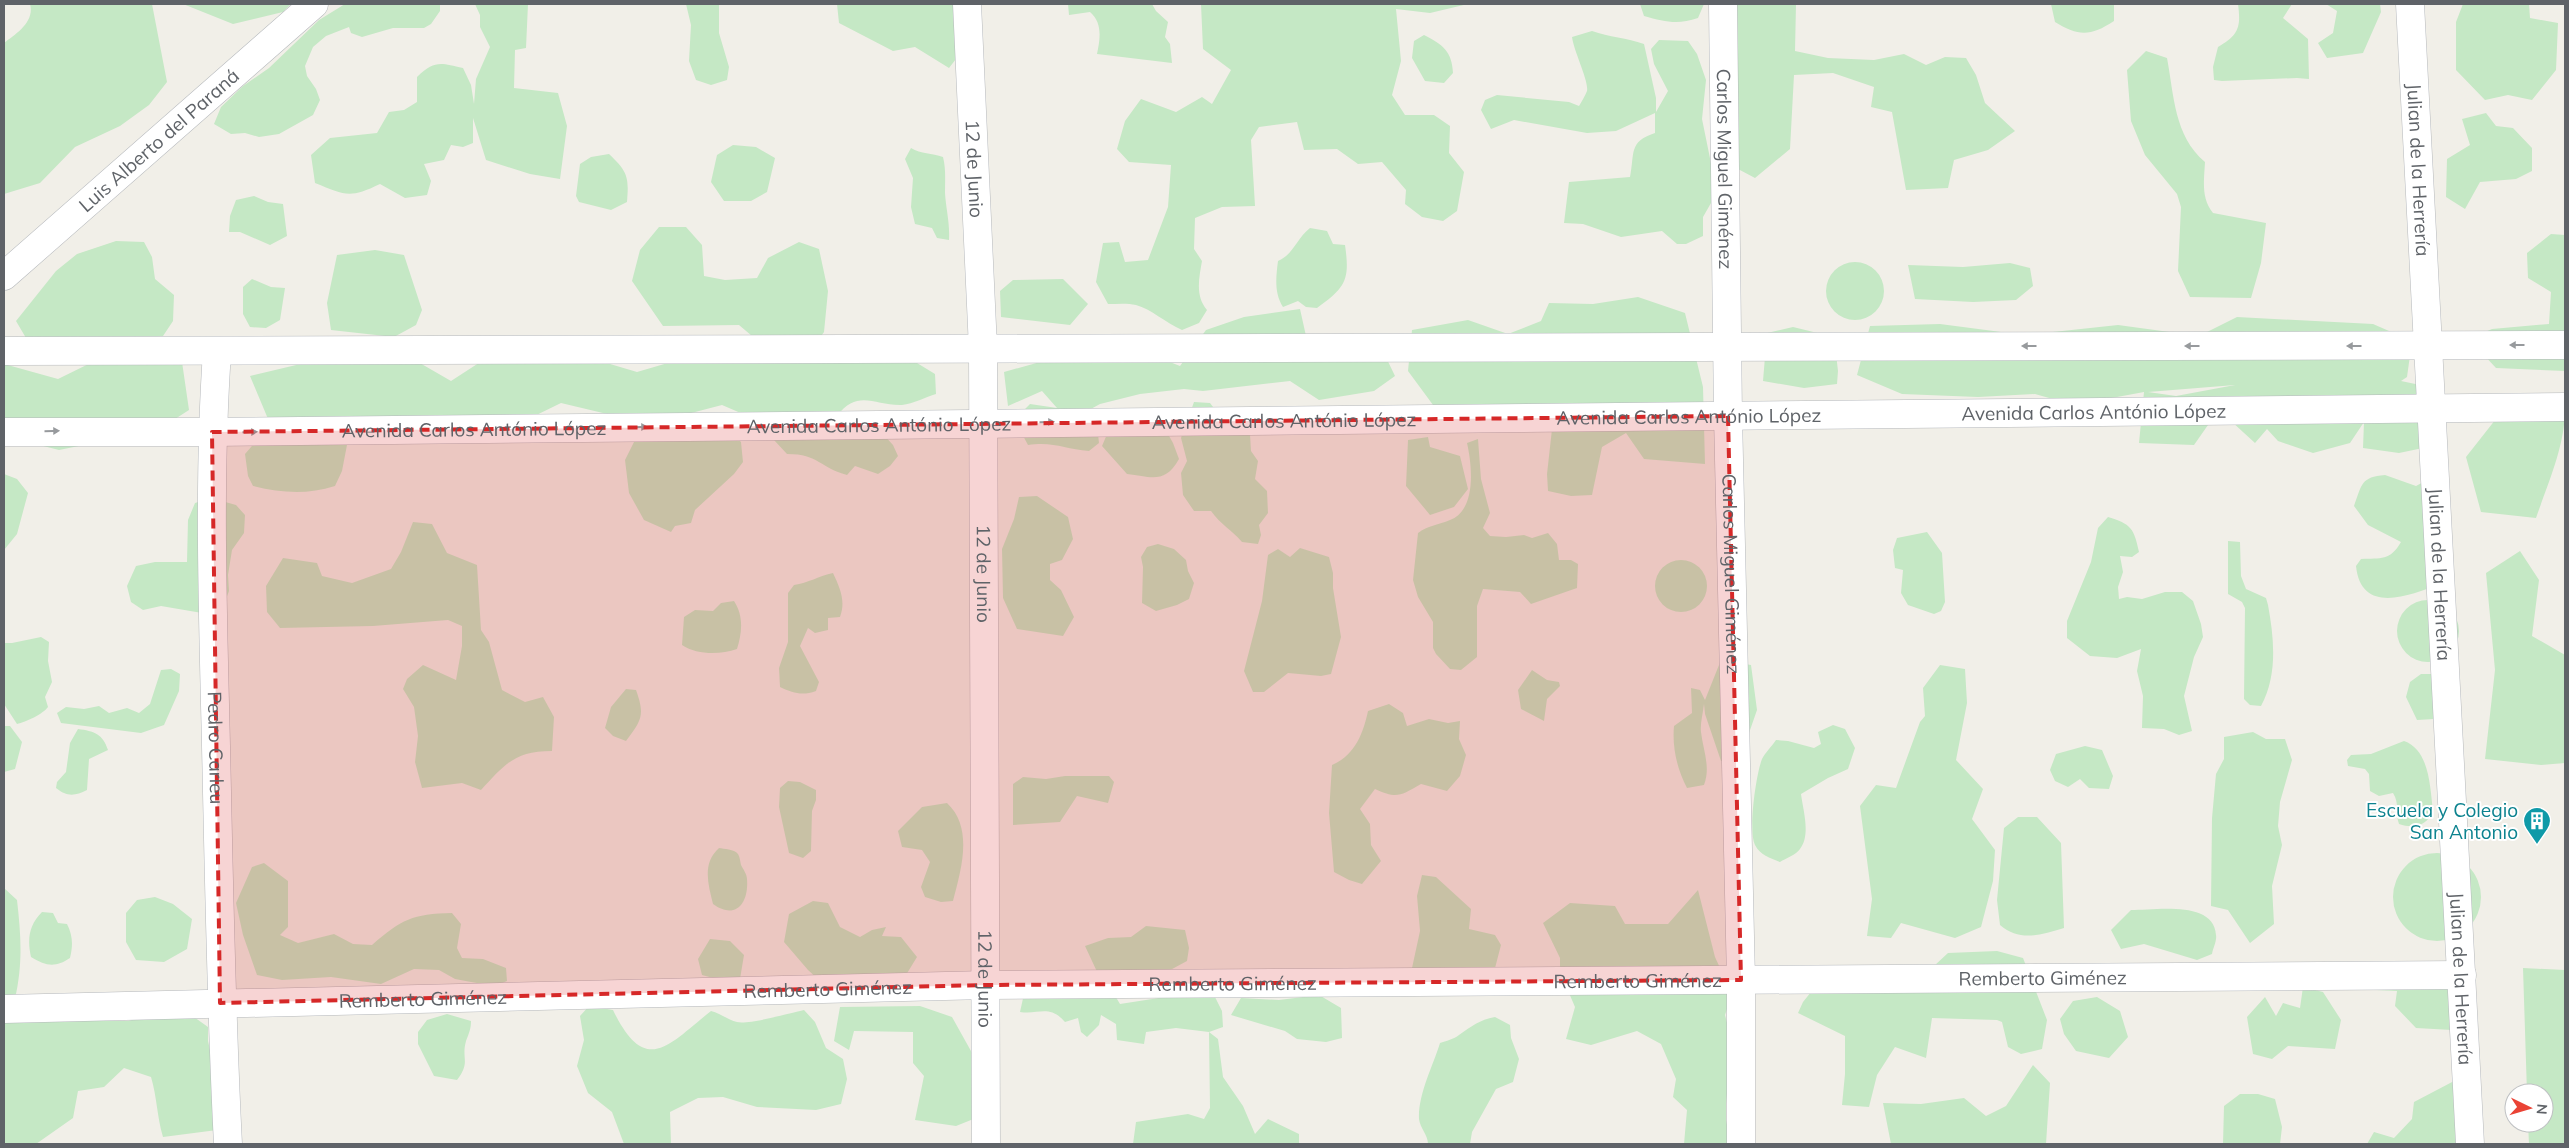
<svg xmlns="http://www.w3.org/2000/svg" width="2569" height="1148" viewBox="0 0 2569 1148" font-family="Mulish,sans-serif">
	<rect width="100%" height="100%" fill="#f1efe8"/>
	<path fill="#c5e8c5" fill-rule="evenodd" d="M30,4h122l15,78 -18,23 -29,21 -45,21 -35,36 -36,11v-151c12,-9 31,-21 26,-39z
		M183,4h108l-8,8 -50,12z
		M345,4h95v7l-9,13 -7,4h-31l-31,9 -11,-4 -2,-6 -23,9 -13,11 -8,19 2,10 9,13 4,11 -7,15 -34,19 -20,3 -14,-4 -14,1 -17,-10 7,-17 22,-21 26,-18 50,-48z
		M475,4h53l-2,44 -11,2 -1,38 44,5 9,33 -7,53 -30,-5 -44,-14 -13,-42v25l-10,4 -12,-2 -7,15 -20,4 7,17 -4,14 -22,3 -25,-14c-31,15 -35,11 -65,-1l-4,-28 19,-17 47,-5 12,-21 15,-2 13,-8v-25c18,-17 23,-14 46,-9l8,17 3,19 2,-25 14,-32 -10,-20v-12z
		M686,4h33v29l10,34 -2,13 -16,5 -15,-5 -7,-19 2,-36z
		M837,4h127l-1,46 -14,18 -34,-21 -22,4 -54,-28z
		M1068,4h84l4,7 12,11 -3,15 5,7 2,19 -75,-9c3,-14 6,-31 -7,-42l-21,3z
		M1201,4h267l-38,9 -34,-4 5,52 -9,34 13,20h29l16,11 -1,27 15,19 -7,39 -14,10 -21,-4 -17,-13 1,-14 -24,-28 -24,2 -21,-15 -33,1 -7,-28 -38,5 -8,13 4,66 -33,1 -27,11 -1,31 8,12c-3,17 -7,35 5,49l-8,13 -17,7c-16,-7 -31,-21 -46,-25 -8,-2 -19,-1 -28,-1l-12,-22 7,-39 16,-1 6,20 23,-2 20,-53 3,-42 -42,-3 -12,-13 8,-28 16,-22 35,13 26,-15 10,7 19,-34 -28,-21z
		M1640,4h64l-6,14c-20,7 -33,4 -54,-2z
		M1733,4h63l-1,47 33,7 46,2 30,-6 22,11 19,-8 21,1 10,17 9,28 30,28 -27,19 -34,10 -6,28 -42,2 -14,-78 -21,-5 3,-20 -41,-14 -39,2 -4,74 -35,29 -34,-18z
		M2051,4h63v17c-23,15 -35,16 -59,1z
		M2238,4h54l-9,14 25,21 1,40 -12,-1 -75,3 -8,-1 -1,-13 5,-20c21,-12 23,-20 20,-43z
		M2326,4h54l1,8 -18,41 -36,5 -9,-15 15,-10 4,-22z
		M2463,4h66l1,14 28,5 -2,47 -24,30 -24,-5 -23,5 -29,-30v-48z
		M1592,31c17,6 35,7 52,13l12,54v14l12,-21 -14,-27 -3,-15 8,-9 29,1 9,13 9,26 -4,39 11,54 -2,30 -8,14v19l-17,8h-9l-15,-13 -41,6 -38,-13 -19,-1 5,-41 61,-5c5,-24 -2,-35 25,-44v-20l-39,18 -29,2 -73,-13 -23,9 -10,-19 4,-10 12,-5 72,7 10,4c3,-5 6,-10 8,-15 2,-10 -13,-39 -15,-54z
		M1424,35c19,10 28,16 29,38l-9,10 -19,-2 -13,-23 2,-17z
		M2146,51l21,7c7,37 7,78 38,104 -1,19 -4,36 8,51l53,10 -5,40 -10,35 -61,-1 -12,-26 3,-64 -4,-13 -32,-39 -14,-34 -4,-51z
		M2486,113l10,13 17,2 19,20v23l-16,8 -36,3 -15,27 -19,-12 1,-38 23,-14 -8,-26z
		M733,145l23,2 19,11 -8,34 -16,9h-27l-13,-19 6,-27z
		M911,148c10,6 21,5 32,9 3,12 2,23 2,36 1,16 5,30 4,47l-12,-2 -5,-10 -17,-4 -4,-17 2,-29 -8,-19z
		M609,154c19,18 20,23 18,48l-16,8 -32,-8 -3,-6 4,-32 11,-7z
		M254,196l14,6 15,2 4,32 -17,9 -30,-13h-11l1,-16 6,-16z
		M659,227h27l16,18 2,31 21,4 32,-2 11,-20 31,-16 20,7 9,42 -4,41 -12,17 -60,-13 -13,-11 -76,1 -31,-45 8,-31z
		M1310,228l17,3 6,13 12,1c5,35 1,42 -28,63l-11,-1 -8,-6 -15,6c-9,-14 -7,-30 -5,-46 16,-7 18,-22 32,-33z
		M2551,234l14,1v136l-69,-3 -27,-29 23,-10 57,-5 2,-32 -23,-14 -1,-25z
		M116,241l28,1 8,15 3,22 19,16 -1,26 -10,15 -29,5 -108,-3 -10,-17 40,-50 21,-17z
		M375,250l29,5 18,55 -6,15 -22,12 -63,-7 -4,-27 10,-48z
		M1826 291a29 29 0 1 1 58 0a29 29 0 1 1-58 0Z
		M2010,263l20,5 3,18 -17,14 -43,2 -58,-3 -7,-34 55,2z
		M252,279l19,8 14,1 -5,32 -14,8 -16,-1 -7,-13v-27z
		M1063,279l25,25 -18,21 -69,-8 -1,-26 13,-11z
		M1638,297l47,16 18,74 2,77 -61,-5 -18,-26 -24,14 -10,48 -21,1 -23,-5 -1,-17 5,-45 -102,-1 -42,-57 4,-41 56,-10 40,14 33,-13 8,-18 44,1z
		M1300,309l6,27 75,11 14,29 -21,15 -55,9 -29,-19 -87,10 -19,-2 -44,5 -40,10 -11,6 9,24 1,9 -10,8c-24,-2 -36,-10 -61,-6l-7,-13 2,-21 7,-7 27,4 -15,-17 -34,15 -4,-34 36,-10 34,-27 48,28 35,-6 23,9 26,-36 38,-13z
		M2237,317l136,7 39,17 -5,36 -6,4 43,9 -21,58 -24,5 -36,-5 1,-26 -14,21 -37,10 -35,-12 -11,-12 -12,14 -24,-22 -23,4 -14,20 -55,-2 5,-51 -70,13 -39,-11 -57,3 -76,-3 -45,-19 13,-49 70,-2 84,11 94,-10 81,11zM2235,385l-59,11 -28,-4z
		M1793,327l41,10 4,34 -1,13 -33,4 -41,-7 4,-48z
		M719,348l198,15 18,11 1,20c-10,3 -23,10 -34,11 -27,1 -44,-17 -65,11l-73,7 -42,-18 -73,19 -88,-21 -45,22 -245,1 -21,-50 80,-19 76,-2 45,26 37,-24 85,-4 64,19z
		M111,353l70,2 8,55 -31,20 -99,20 -55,-14v-72l54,15z
		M1194,402l16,1 19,25 21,6 1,17 7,10 -3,18 12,12 1,22 -9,12 2,10 -3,9 -16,-2c-11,-13 -21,-17 -31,-31h-17l-11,-16 -2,-22 6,-12 -6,-23z
		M2565,409c0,37 -17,74 -29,109l-55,-6 -15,-55 37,-47z
		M1113,420l50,5 10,18 6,16c-14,25 -27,18 -52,15l-25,-28z
		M834,431c21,11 26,10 49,3l10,11 5,11 -8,10 -12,8 -23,-8 -8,9c-27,-7 -28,-21 -60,-21l-14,-15z
		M732,434l9,8 2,20 -9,12 -39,36 -4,13 -16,3 -4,6 -27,-12 -15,-27 -4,-33 10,-20z
		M340,435l7,10 -5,26 -7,15c-28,9 -54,7 -82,0l-5,-10 -3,-22 12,-14z
		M1428,437l2,10 30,9 8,33 -14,18 -24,8 -24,-29 2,-46z
		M1478,439l3,40 9,34 -7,15 7,8 16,1 18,-2 8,3 16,-5 9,11 2,16h12l7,4 -1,24 -46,16 -11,-12 -37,-3 -6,17v51l-16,13 -11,-1 -14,-15 -3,-6v-26l-15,-25 -5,-17 5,-47c11,-8 20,-8 32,-13 27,-10 22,-55 17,-77z
		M4,474l13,5 11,14 -11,41 -13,16z
		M2385,475l31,11 11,-6 13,104c-31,12 -79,31 -84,-18l5,-7c20,-1 29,2 40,-17l-33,-17 -14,-19c8,-22 7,-29 31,-31z
		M1037,496l31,21 5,22 -11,21 -12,4v16l11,10 13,27 -11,19 -46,-7 -14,-31 -1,-49 12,-30 5,-22z
		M211,498l25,7 9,10 -1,18 -12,17 -4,25 1,16 -6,16 -21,6 -41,-7 -18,4 -12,-8 -4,-16 9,-20 19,-4h32l1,-42 7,-17z
		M2108,517c23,7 26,11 31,35l-7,5 -12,-1 3,16 -5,15 1,12 8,-2 15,2 23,-7h17l11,9 8,23 2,13 -9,20 -10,39 8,35 -13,4 -15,-6 -22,-1 1,-32 -6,-25 4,-22 -24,9 -27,-2 -23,-18v-17l24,-59 7,-34z
		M413,522l19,2 15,29 30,12 4,65 8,12 13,48 23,12 18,-5 11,20 -2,34c-37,0 -47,13 -71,39l-19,-7 -40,5 -7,-26 3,-26 -4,-29 -11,-18 4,-10 16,-14 33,15 6,-34v-20l-14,-6 -75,6 -93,2 -13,-16 -1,-26 17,-28 34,5 5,13 30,7 39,-14 10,-17z
		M1927,532l15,21 3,49 -4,9 -7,3 -26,-9 -7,-12 2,-23 -8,-2 -2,-18 4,-12z
		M2228,541l12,1 1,34 5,13 20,9 2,7c6,33 10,70 -7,101l-11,-1 -6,-6 1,-91 -3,-6 -14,-8z
		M1158,544l16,5 12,11 2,11 6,12 -5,16 -12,6 -21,6 -14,-8 1,-36 -2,-10 6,-10z
		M1300,548l29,9 4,16v15l8,49 -10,37 -10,2 -33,-3 -24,19h-11l-9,-21 18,-70 6,-46 10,-6 12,8z
		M2520,551l19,29 -7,56 33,19v108l-24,2 -56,-6 10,-89 -9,-97z
		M1655 586a26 26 0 1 1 52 0a26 26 0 1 1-52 0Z
		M833,573c7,15 13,28 7,44l-12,1v12l-13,3 -7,-5 -8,18 19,36 -3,9c-14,5 -23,2 -36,-4l-1,-19 9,-26v-49l6,-8c14,-2 25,-9 39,-12z
		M2397 631a31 31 0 1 1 62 0a31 31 0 1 1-62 0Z
		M734,601c10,15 8,32 3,48 -17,6 -40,6 -55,-4l2,-28 11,-7 18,1 8,-8z
		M41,637l8,5 -1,19 4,21 -7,15 3,10c-5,7 -22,15 -31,17l-13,-20v-61h8z
		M1721,660l30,5 6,45 -16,46 -20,5 -16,-47 -1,-10c-1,10 -4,19 -3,28 2,18 10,35 3,53l-17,3c-10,-19 -15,-41 -13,-62l18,-13 -1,-25 9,2 5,10z
		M1940,665l25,4 2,34 -11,57 27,29 -11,30 23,31 -2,31 -12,46 -26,11 -54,-15 -10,15 -24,-2 5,-37 -12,-93 16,-21 20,3 24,-66 5,-6 -2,-28z
		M171,669l9,5 -1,17 -15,34 -23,8 -80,-10 -4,-10 9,-6 18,2 15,-3 10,7 18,-5 12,5 11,-9 11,-34z
		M1532,670l15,10 12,2 1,4 -13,13 -3,22 -23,-12 -3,-19z
		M2421,674h17l-4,45 -17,1 -11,-23 4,-15z
		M626,689l10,1c9,25 6,30 -10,51l-13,-5 -8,-8 6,-21z
		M1389,704l14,9 4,13 22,-7 19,4 12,-2 -1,18 7,16 -6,21 -13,15 -26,-7c-21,12 -24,15 -46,5l-15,20 10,15 1,21 10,16 -19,23 -13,-4 -15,-8 -5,-59 3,-48c23,-10 31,-31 36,-54z
		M1833,725l12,4 10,19 -7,21 -20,9 -27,16c2,16 10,41 -1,55 -4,6 -14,9 -20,13 -10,-4 -20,-7 -25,-17 -7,-14 1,-71 7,-86 3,-6 10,-13 14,-19l12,1 26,7 7,-4 -3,-12z
		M4,726h6l12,16 -7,27 -11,3z
		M78,729c16,2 25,5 30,21l-19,9 -2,31c-12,6 -20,7 -31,-2l1,-6 9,-10 4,-29z
		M2253,732l13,7h19l7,21 -12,42 -2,24 4,19 -10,41 2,38 -24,19 -22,-33 -17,-4 1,-88 4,-44 8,-15v-22z
		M2404,741c26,9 26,47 29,70 -6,15 -19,18 -34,13 -4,-11 1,-20 -6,-31l-14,3 -9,-5 -1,-17 -4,-5 -17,-3 -1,-6 4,-5 20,-1z
		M2085,746l17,4 11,26 -4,13 -20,-1 -9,-9 -12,8 -13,-6 -5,-11 6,-16z
		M1065,776h44l5,6 -6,21 -31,-7 -17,26 -47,3v-41l10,-7 23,2z
		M788,781l12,1 16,8v10l-4,11 -1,40 -8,7 -14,-5 -10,-46 1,-19z
		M947,803c27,25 14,67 6,98l-12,1 -16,-5 -4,-10 9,-25 -8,-12 -20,-3 -4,-16 24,-24z
		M2018,817h19l24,26 3,85c-24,7 -44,14 -64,-3l-3,-25 7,-72z
		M719,848c5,1 15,1 19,6 2,3 2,7 3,11 2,4 6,9 6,14 2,25 -12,41 -34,25 -5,-20 -11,-41 6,-56z
		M2393 897a44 44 0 1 1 88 0a44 44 0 1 1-88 0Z
		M264,863l24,18v46l-8,8 18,8 36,-9 19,10 19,1c30,-26 40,-31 80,-32l9,11 -4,24 5,10 21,1 23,9 1,13 -12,5 -24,-4 -16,-3 -16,-9 -25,-1 -33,15 -50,-7 -49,3 -25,-5 -14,-40 -7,-32 16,-36z
		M1422,875l14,2 35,32 -2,20 26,6 6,10 -7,27h-52l-30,-4 8,-37 -3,-35z
		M4,888l13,12c4,36 6,63 -2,99l-11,-1z
		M1698,890l17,67 17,37 -7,21 7,27 -6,62v16l5,24h-47l3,-34 -14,-13 3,-18 -15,-35 -24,-13 -46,14 -25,-6 9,-32 -15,-35v-14l-17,-35 27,-20 45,3 10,18h43z
		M155,897l18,7 19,15 -5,30 -23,13 -28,-2 -10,-18v-29l11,-13z
		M813,901l15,2 12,24 20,10 12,-7 14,-3 -4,9 19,1 16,20 -11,18 -76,15 -22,-20 -24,-28 5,-28z
		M2131,910c25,0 83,-10 85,25 1,6 -3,13 -4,19l-15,6 -53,-16 -23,5 -10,-19z
		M42,912l11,1 5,10 9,1c6,12 6,21 3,34 -15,10 -24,8 -39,-1 -4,-18 -2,-32 11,-45z
		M1146,926l39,4 4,18 -2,13 -26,14 -62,1 -14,-30 23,-8 23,-1z
		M710,939l20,2 14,14 -4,24 -16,2 -22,-6 -4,-16z
		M1997,951l26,7 24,62 -5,29 -21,5 -13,-7 -6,-25 -5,-2 -65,-2 -6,40 -31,-11 -18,28 -8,32 -27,-2 3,-31v-38l-47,-23 5,-11 12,-15 92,4 41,-38z
		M2523,968l42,2v174h-36l-1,-21h16v-30h-17z
		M2415,972l37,18v40l-36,-2 -21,-22 2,-15 -21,-1 4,-15z
		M1026,985l88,9 6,10 58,-9 37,2 7,14 1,16 -14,5 9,7 5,38 20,29 12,28 13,-15 31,15v10h-166l3,-22 52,-8 16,5 6,-11 -1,-76 -33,-4 -30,4 -2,12 -27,-4 -1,-16 -15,-9 -2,10 -12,12 -6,-5 -3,-14 -13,4c-16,-18 -26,-7 -45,-10z
		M2303,987l20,5 18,28 -6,29 -47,-3 -16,13 -19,-5 -6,-37 18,-20 11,19 7,-13 17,5z
		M1319,995l22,13 1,30 -16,4 -29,-3 -12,-8 -54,-16 10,-17 38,2z
		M2097,997l23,14 8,26 -19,21 -33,-7 -12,-17 -4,-15 13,-18z
		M589,1006l24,4c33,68 56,34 98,1 9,2 17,9 26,11 11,3 53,-9 67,-12l11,12 11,26 17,11 4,20 -6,25 -25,6 -59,-3 -34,-10 -25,1 -28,14 1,32h-47l-12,-32 -24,-19 -11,-27 7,-26 -4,-24z
		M920,1006l32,11 24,43 15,52 -35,14 -41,-6 9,-44 -11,-13v-31l-59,-1 -5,19 -15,-9 6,-34z
		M180,1007l28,20v14l14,62 -5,27 -54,7c-6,-20 -6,-40 -12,-60l-27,-9 -20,19 -26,4 -5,27 -37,26h-32v-123h124z
		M447,1014l24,7c0,8 -2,12 -5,20 -5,18 5,21 -9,39l-23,-4 -16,-32v-12l9,-12z
		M1495,1017l15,8 1,13 8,21 -6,23 -17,7 -24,43 -2,12h-42c0,-9 -8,-16 -9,-25 -1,-25 14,-53 21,-76 6,-2 14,-4 19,-8 13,-9 20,-15 36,-18z
		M2033,1065l17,18 -4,61h-155l-8,-41 38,1 43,-6 22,18 20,-10z
		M2454,1081l2,63h-89l7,-12 20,6 18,-19 2,-17z
		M2240,1094h18l17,5 7,28 -2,17h-57l1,-38z"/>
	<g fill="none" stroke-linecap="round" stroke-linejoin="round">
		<defs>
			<g id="minor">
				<path id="s1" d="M967,4l16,344 3,796"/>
				<path id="s2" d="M1723,4l5,412 13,564v164"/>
				<path id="s3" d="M2410,4l60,1140"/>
				<path id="s4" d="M4,276l310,-272"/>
				<path d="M4,351l2561,-6"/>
				<path id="s5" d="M217,352c-9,131 -4,262 -1,394 3,133 5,266 12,398"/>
				<path id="s6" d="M4,432h208l2353,-25"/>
				<path id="s7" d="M4,1009l982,-24 1476,-10"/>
			</g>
		</defs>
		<use href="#minor" stroke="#b5b8bc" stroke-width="29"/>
		<use href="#minor" stroke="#fff" stroke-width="28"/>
	</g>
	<defs><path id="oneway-solid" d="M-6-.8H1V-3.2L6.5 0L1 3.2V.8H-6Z" transform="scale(1.25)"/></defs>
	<g fill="#979a9d">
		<use href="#oneway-solid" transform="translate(2517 345) rotate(180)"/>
		<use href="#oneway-solid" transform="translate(2029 346) rotate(180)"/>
		<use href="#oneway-solid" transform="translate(2192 346) rotate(180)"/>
		<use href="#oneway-solid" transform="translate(2354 346) rotate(180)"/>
		<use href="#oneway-solid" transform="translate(1047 422) rotate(-1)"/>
		<use href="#oneway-solid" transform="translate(640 427) rotate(-1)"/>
		<use href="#oneway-solid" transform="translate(52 431) rotate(-1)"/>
		<use href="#oneway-solid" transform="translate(250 432) rotate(-1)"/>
	</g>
	<path fill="#d62828" fill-opacity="0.2" stroke="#d62828" stroke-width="4" stroke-dasharray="10 6" stroke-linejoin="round" d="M1728,416l13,564 -755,5 -766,18 -8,-571z"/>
	<defs>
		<symbol id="building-pin" viewBox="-11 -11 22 30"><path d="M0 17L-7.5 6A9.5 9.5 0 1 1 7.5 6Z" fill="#0f9aa8" stroke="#fff"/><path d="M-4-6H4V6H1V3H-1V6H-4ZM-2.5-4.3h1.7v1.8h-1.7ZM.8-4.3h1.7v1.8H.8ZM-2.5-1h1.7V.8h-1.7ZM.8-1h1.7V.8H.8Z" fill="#fff"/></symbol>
	</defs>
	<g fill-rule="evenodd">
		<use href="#building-pin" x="2521" y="805" width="32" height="43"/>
	</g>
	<g text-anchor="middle" stroke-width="4" stroke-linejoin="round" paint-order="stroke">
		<g font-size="19" fill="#5f6368" stroke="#fff">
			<text dy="7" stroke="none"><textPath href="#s4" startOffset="206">Luis Alberto del Paraná</textPath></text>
			<text dy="7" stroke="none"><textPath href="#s1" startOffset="165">12 de Junio</textPath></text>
			<text dy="7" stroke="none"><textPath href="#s2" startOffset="165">Carlos Miguel Giménez</textPath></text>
			<text dy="7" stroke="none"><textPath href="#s3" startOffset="166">Julian de la Herrería</textPath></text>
			<text dy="7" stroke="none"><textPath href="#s6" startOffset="2090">Avenida Carlos António López</textPath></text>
			<text dy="7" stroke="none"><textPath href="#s6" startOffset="1685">Avenida Carlos António López</textPath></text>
			<text dy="7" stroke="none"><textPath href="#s6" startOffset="1280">Avenida Carlos António López</textPath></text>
			<text dy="7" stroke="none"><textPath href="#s6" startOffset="875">Avenida Carlos António López</textPath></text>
			<text dy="7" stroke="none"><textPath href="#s6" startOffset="470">Avenida Carlos António López</textPath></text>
			<text dy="7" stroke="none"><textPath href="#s1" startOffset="570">12 de Junio</textPath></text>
			<text dy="7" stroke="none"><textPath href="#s2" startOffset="570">Carlos Miguel Giménez</textPath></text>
			<text dy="7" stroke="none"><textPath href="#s3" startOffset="571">Julian de la Herrería</textPath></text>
			<text dy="7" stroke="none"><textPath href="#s5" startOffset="396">Pedro Carleu</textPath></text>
			<text dy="7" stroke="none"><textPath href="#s7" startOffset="2039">Remberto Giménez</textPath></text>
			<text dy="7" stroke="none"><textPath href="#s3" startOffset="976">Julian de la Herrería</textPath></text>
			<text dy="7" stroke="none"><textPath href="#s1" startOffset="975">12 de Junio</textPath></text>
			<text dy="7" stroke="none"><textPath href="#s7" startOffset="1634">Remberto Giménez</textPath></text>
			<text dy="7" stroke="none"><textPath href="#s7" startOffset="1229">Remberto Giménez</textPath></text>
			<text dy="7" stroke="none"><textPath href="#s7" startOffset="824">Remberto Giménez</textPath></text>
			<text dy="7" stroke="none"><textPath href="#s7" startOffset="419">Remberto Giménez</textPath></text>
		</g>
		<g font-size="19" fill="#0d838f" stroke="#fff" text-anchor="end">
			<text x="2518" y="817">Escuela y Colegio<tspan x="2518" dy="22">San Antonio</tspan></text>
		</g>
	</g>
	<rect width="2569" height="1148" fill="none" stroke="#5f6368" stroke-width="10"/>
	<g transform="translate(2529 1108) rotate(95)"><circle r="24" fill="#ffffff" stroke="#bfc1c3"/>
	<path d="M0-4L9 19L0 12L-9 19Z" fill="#ea4335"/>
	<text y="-8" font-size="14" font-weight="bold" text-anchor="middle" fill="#5f6368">N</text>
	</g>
</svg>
